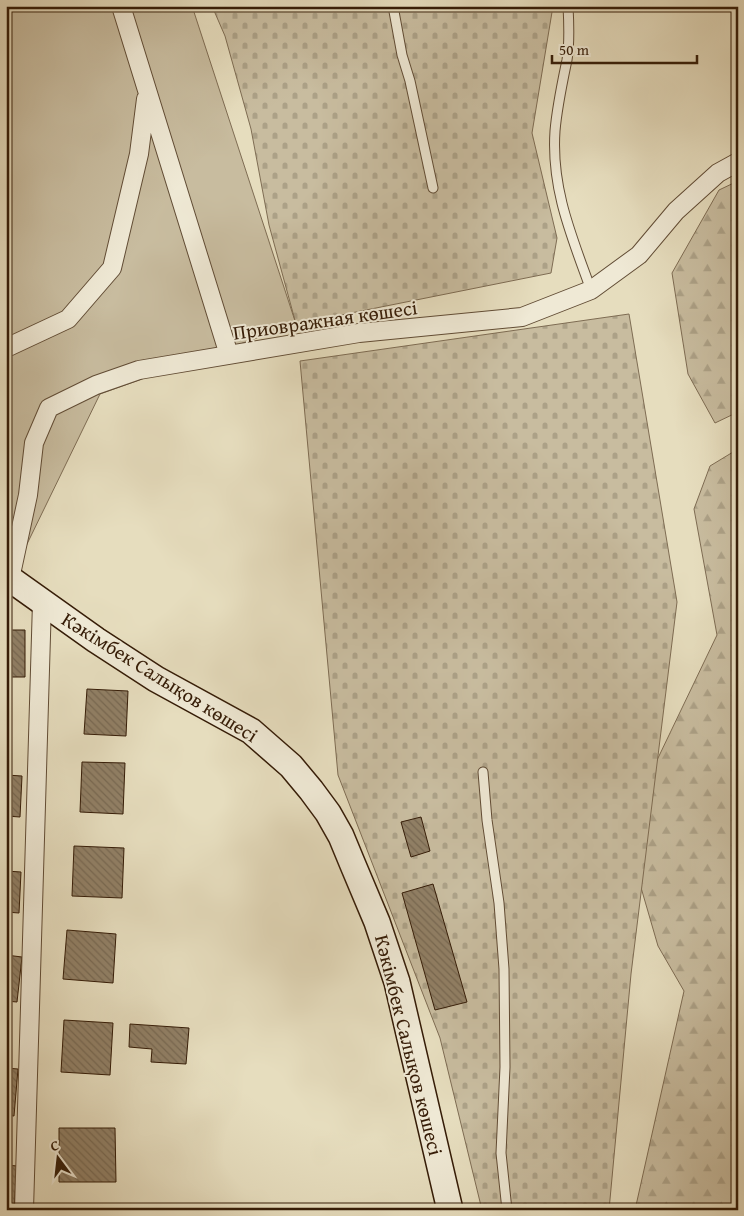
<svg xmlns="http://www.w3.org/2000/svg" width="744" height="1216" viewBox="0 0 744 1216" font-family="'Gentium Book Plus',serif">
	<defs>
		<pattern id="forest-firs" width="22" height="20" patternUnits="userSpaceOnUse" patternTransform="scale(1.25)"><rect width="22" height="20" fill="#c8bc9f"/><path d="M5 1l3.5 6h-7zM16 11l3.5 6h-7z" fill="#aca187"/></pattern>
		<pattern id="cemetery-stones" width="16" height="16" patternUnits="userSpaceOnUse" patternTransform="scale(1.25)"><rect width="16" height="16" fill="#c8bc9f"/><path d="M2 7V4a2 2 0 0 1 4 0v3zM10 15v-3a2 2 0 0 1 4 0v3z" fill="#aca187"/></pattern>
		<pattern id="building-back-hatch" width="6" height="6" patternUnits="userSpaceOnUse" patternTransform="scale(1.25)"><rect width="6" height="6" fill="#918066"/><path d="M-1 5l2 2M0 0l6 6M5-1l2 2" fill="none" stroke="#776852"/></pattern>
	</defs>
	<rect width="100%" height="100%" fill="#e6ddbe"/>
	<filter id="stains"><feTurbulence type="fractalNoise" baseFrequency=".004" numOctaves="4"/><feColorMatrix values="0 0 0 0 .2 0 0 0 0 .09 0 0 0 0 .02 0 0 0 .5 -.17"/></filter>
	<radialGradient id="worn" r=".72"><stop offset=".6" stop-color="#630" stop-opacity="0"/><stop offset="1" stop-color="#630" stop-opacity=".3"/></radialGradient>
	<path fill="#c8bc9f" stroke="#7e6c53" d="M6,6h186l104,318 -196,70 -90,185 -4,-3z"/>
	<path fill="url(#forest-firs)" stroke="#7e6c53" d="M738,181v231l-23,11 -27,-49 -16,-101 47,-83z
		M738,449v736l-8,25h-95l49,-219 -26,-45 -34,-117 93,-194 -23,-126 16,-43z"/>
	<path fill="url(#cemetery-stones)" stroke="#7e6c53" d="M212,6h341l-21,127 25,105 -6,35 -255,51 -27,-99 -18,-96 -26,-93z
		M629,314l48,288 -46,372 -22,236h-127l-42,-172 -102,-263 -38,-414z"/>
	<path fill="url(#building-back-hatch)" stroke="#351c07" d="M6,630h19v47h-19z
		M87,689l41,2 -2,45 -42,-2z
		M82,762l43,1 -2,51 -43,-2z
		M6,775l16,1 -2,41 -14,-1z
		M421,817l9,34 -19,6 -10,-35z
		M74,846l50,2 -2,50 -50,-2z
		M6,871l15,1 -2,41 -13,-1z
		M433,884l34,118 -32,8 -33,-117z
		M67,930l49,4 -3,49 -50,-4z
		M6,955l16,2 -5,45 -11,-1z
		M64,1020l49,3 -3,52 -49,-3z
		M130,1024l59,4 -3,36 -35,-2 1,-13 -23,-2z
		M6,1068l12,1 -4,47 -8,-1z
		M59,1128h56l1,54h-57z
		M6,1165l11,1 -3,44h-8z"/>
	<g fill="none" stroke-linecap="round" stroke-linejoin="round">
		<defs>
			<path id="lane" d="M393,6l9,49 8,26 23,107
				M568,6c1,18 2,36 -1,54 -5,24 -10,47 -12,71 -4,58 17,106 36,159
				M483,772l4,48 12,83 5,66 1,98 -4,86 6,57"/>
			<path id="street" d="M121,6l108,349
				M6,348l62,-29 44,-51 27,-114 7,-55
				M10,579l18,-84 6,-52 15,-35 47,-23 43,-15 220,-37 163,-16 69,-27 48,-35 37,-44 42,-38 20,-11
				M24,1210l18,-608"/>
			<path id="secondary" d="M6,576l90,64 60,39 95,52 40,35 20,24 17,23 13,23 12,29 24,57 20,60 53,228"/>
		</defs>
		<use href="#lane" stroke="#614c35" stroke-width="11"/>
		<use href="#street" stroke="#614c35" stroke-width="20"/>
		<use href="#secondary" stroke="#351c07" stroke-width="28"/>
		<use href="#lane" stroke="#efe9d5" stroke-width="9"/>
		<use href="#street" stroke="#efe9d5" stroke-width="18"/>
		<use href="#secondary" stroke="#efe9d5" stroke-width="25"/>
	</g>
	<g text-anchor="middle" stroke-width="4" stroke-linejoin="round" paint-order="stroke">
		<g font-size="20" fill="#351c07" stroke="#efe9d5">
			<text transform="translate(325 320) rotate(-8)" y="7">Приовражная көшесі</text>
			<text transform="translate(160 677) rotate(32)" y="7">Кәкімбек Салықов көшесі</text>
			<text transform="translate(409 1045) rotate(76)" y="7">Кәкімбек Салықов көшесі</text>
		</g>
	</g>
	<rect width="744" height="1216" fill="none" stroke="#e6ddbe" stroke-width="25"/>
	<rect x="8" y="8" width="729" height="1201" fill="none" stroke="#351c07" stroke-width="2.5"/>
	<rect x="12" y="12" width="719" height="1191" fill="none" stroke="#351c07"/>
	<g transform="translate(58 1158) rotate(345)" stroke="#efe9d5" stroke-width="4" paint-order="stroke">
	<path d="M0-4L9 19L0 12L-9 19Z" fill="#351c07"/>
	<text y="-8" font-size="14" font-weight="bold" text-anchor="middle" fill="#351c07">С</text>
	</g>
	<path d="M552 55v8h145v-8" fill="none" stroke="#351c07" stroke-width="2.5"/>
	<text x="559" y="55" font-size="15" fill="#351c07" stroke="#efe9d5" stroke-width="4" paint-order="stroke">50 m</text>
	<rect width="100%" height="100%" filter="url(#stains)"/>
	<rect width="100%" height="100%" fill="url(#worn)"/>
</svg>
